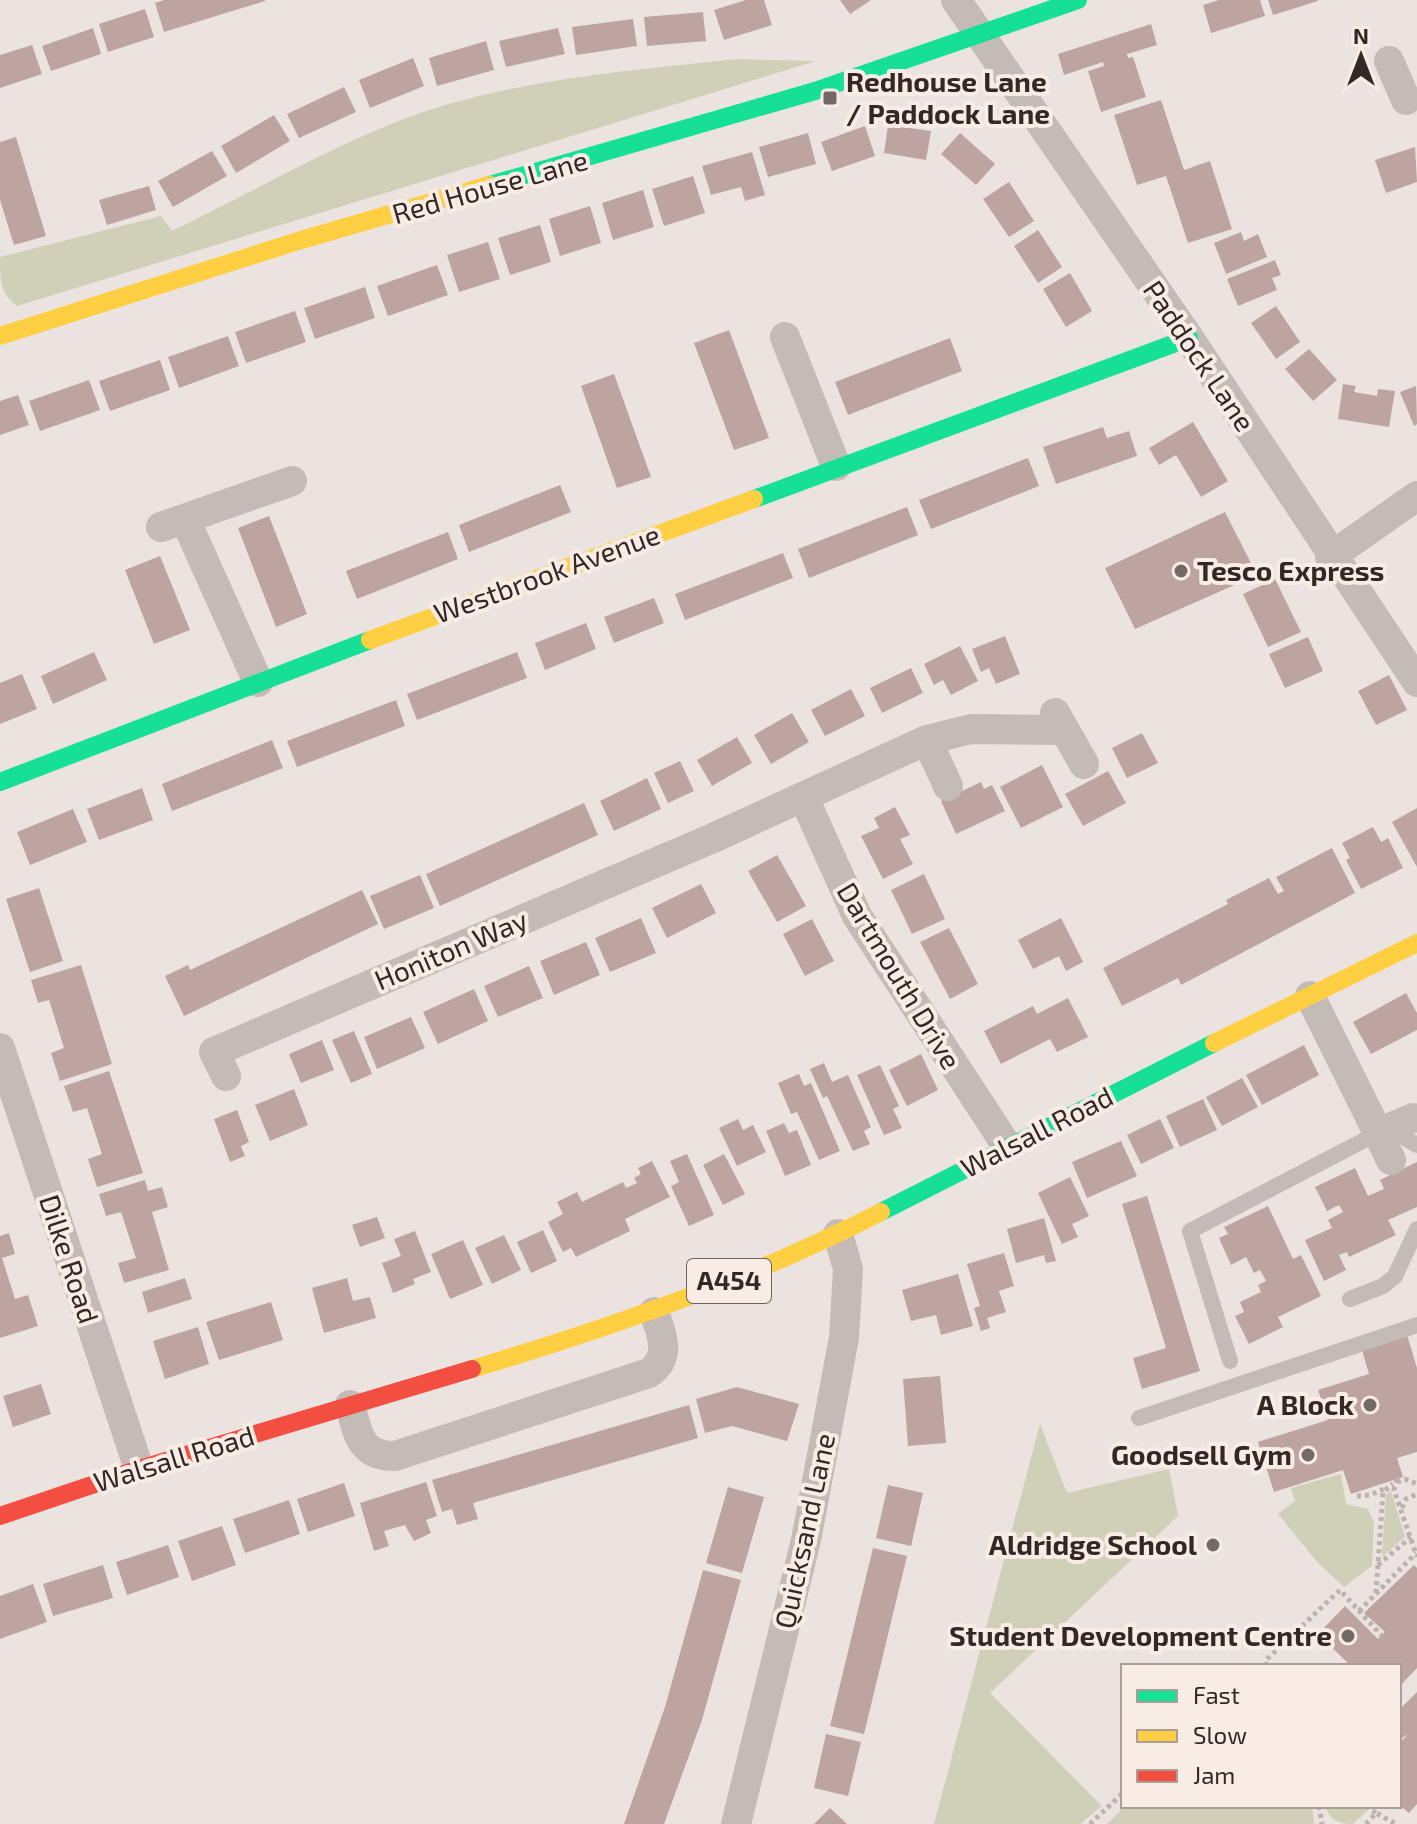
<svg xmlns="http://www.w3.org/2000/svg" width="1417" height="1824" viewBox="0 0 1417 1824" font-family="'Exo 2',sans-serif">
	<rect width="100%" height="100%" fill="#ebe3df"/>
	<path fill="#d0cfb8" d="M737,59l79,2 -799,245c-17,-12 -17,-27 -17,-49l161,-41 11,15c72,-35 151,-80 224,-109 108,-42 228,-51 341,-63z
		M1040,1424l27,69 102,-24 9,47 -188,177 112,113 -22,18h-146z
		M1341,1474l5,30 22,5 6,13 -2,44 -28,21 -26,-24 -40,-49 17,-13 -4,-13z
		M1391,1491l14,46 -23,20 4,-62z
		M1125,1806h187l2,18h-207z
		M1326,1806h36l6,4 -15,14c-13,0 -24,-3 -27,-18z"/>
	<path fill="#bea4a1" d="M164,0h101v1l-101,31 -9,-29z
		M746,0h18l8,25 -48,15 -10,-30z
		M840,0h31l-21,14z
		M1219,0h41l5,16 -54,17 -8,-28z
		M1268,0h50v1l-45,14z
		M145,9l9,28 -46,15 -9,-28z
		M703,12l3,29 -59,5 -3,-29z
		M633,19l4,27 -61,9 -4,-28z
		M1151,24l6,21 -30,9 1,4 5,-1 13,40 -45,15 -13,-41 16,-5 -1,-4 -39,13 -6,-21z
		M93,28l8,26 -50,17 -9,-25z
		M558,28l7,26 -59,13 -7,-26z
		M486,41l8,29 -57,16 -8,-28z
		M32,45l10,29 -42,14v-33z
		M413,58l11,28 -54,22 -11,-28z
		M344,87l12,25 -57,26 -12,-24z
		M1161,100l23,70 26,-9 22,68 -44,14 -22,-67 -29,9 -23,-70z
		M274,115l16,26 -54,32 -15,-27z
		M888,125l43,6 -5,29 -42,-7z
		M865,126l10,30 -43,15 -11,-29z
		M808,133l8,31 -48,13 -9,-30z
		M960,133l35,31 -19,21 -35,-31z
		M16,137l30,99 -32,9 -14,-45v-58z
		M1415,147l2,35 -31,11 -11,-33z
		M212,151l15,25 -54,31 -15,-26z
		M752,152l13,43 -20,6 -4,-14 -30,8 -9,-29z
		M693,176l12,37 -41,13 -12,-37z
		M1009,182l25,39 -25,16 -26,-38z
		M149,186l7,24 -49,15 -8,-25z
		M643,190l11,37 -41,13 -11,-37z
		M590,206l11,37 -41,13 -11,-37z
		M540,225l11,37 -41,13 -12,-37z
		M1038,230l24,37 -24,16 -24,-37z
		M1241,232l3,9 14,-7 9,23 -41,17 -12,-31z
		M488,242l12,37 -41,13 -12,-37z
		M1275,260l6,15 -9,3 5,12 -39,16 -11,-27z
		M437,265l11,30 -60,21 -11,-30z
		M1070,273l22,38 -26,16 -23,-38z
		M365,287l10,31 -60,21 -11,-31z
		M1276,306l24,36 -24,17 -25,-36z
		M295,311l11,31 -60,21 -11,-31z
		M729,330l40,108 -35,12 -40,-107z
		M228,336l11,30 -60,22 -11,-31z
		M950,338l12,33 -114,44 -13,-33z
		M1309,349l28,31 -24,21 -28,-32z
		M160,360l10,30 -60,21 -11,-30z
		M614,374l37,103 -34,11 -36,-102z
		M89,380l11,30 -60,21 -11,-30z
		M1343,384l13,2 -2,6 23,4 1,-7 17,2 -6,36 -51,-8z
		M1416,386l1,38 -3,2 -14,-34z
		M18,395l11,30 -29,10v-34z
		M1193,422l35,59 -27,16 -25,-42 -17,10 -10,-17z
		M1103,427l4,11 22,-7 8,25 -81,28 -13,-37z
		M1028,458l11,28 -108,43 -12,-29z
		M560,485l11,27 -102,40 -10,-27z
		M907,507l11,28 -109,43 -11,-29z
		M1225,512l32,63 -122,54 -30,-61z
		M269,516l38,98 -31,13 -38,-99z
		M448,532l10,27 -101,40 -11,-28z
		M783,553l10,25 -108,42 -10,-26z
		M160,556l30,74 -36,14 -29,-74z
		M1275,579l26,53 -33,15 -25,-53z
		M654,598l10,25 -50,20 -10,-26z
		M586,623l10,26 -51,21 -10,-27z
		M1005,636l15,38 -24,10 -7,-16 -8,4 -9,-23z
		M1308,637l15,34 -38,17 -16,-34z
		M960,646l18,35 -27,14 -8,-15 -9,5 -10,-21z
		M94,652l13,28 -54,24 -12,-28z
		M517,652l10,26 -110,42 -10,-26z
		M911,668l12,25 -41,20 -12,-25z
		M22,674l15,35 -37,15v-41z
		M1389,675l18,35 -31,15 -18,-34z
		M851,689l14,27 -40,20 -14,-26z
		M396,700l9,26 -108,41 -10,-26z
		M792,713l17,29 -38,22 -17,-29z
		M1142,733l16,30 -31,15 -15,-30z
		M737,737l15,26 -40,23 -15,-26z
		M272,740l11,28 -111,43 -10,-27z
		M680,761l14,30 -26,12 -14,-30z
		M1042,765l21,42 -42,21 -21,-41z
		M1108,771l18,32 -43,23 -18,-32z
		M647,778l14,31 -47,22 -14,-30z
		M981,782l3,7 8,-4 13,26 -49,23 -15,-33z
		M142,788l11,32 -54,20 -12,-31z
		M584,803l14,32 -158,71 -14,-32z
		M895,807l15,28 -10,4 13,25 -30,15 -22,-43 18,-8 -5,-10z
		M1417,808v59l-25,-45z
		M73,809l14,33 -57,23 -13,-33z
		M1373,827l8,15 7,-4 15,30 -42,21 -15,-29 4,-2 -8,-15z
		M1332,848l23,45 -174,92 -3,-7 -56,28 -19,-38 125,-64 -2,-4 43,-22 9,16 6,-3 -8,-14z
		M777,855l29,51 -29,16 -29,-51z
		M924,874l21,45 -33,15 -21,-44z
		M420,875l14,33 -50,21 -14,-33z
		M701,884l15,29 -49,25 -15,-30z
		M39,888l24,73 -33,11 -24,-73z
		M362,890l16,34 -194,92 -19,-40 23,-11 2,5z
		M641,918l15,35 -46,19 -15,-34z
		M1061,918l22,44 -17,9 -7,-15 -26,13 -15,-29z
		M812,919l22,42 -29,15 -22,-42z
		M949,928l29,56 -28,15 -30,-57z
		M586,942l14,33 -46,20 -14,-34z
		M81,965l31,99 -52,17 -9,-28 13,-5 -15,-48 -11,3 -7,-23z
		M529,966l14,32 -45,19 -14,-31z
		M474,989l14,32 -50,23 -15,-32z
		M1406,993l11,20v17l-46,24 -18,-32z
		M1068,998l20,39 -31,15 -7,-13 -49,25 -17,-33 49,-25 4,8z
		M411,1017l14,31 -48,21 -13,-32z
		M354,1031l18,43 -21,9 -19,-43z
		M322,1040l12,30 -33,13 -12,-29z
		M1304,1045l15,30 -57,30 -16,-30z
		M921,1054l17,36 -31,16 -18,-36z
		M824,1063l8,19 16,-7 23,52 -7,4 6,13 -17,7 -26,-55 -4,2 -13,-29z
		M880,1065l19,41 -6,3 9,19 -18,7 -27,-60z
		M109,1071l34,102 -46,14 -9,-28 14,-5 -15,-46 -14,4 -9,-26z
		M799,1074l5,12 7,-3 29,68 -21,9 -22,-48 -6,2 -13,-31z
		M1242,1078l16,29 -36,19 -16,-29z
		M294,1089l14,36 -38,16 -15,-36z
		M1203,1099l14,31 -37,17 -14,-31z
		M237,1110l12,32 -8,4 4,10 -15,6 -16,-43z
		M738,1119l5,11 10,-5 13,27 -29,14 -18,-38z
		M1160,1119l14,29 -33,16 -14,-29z
		M784,1123l5,10 8,-3 14,35 -26,11 -19,-45z
		M1121,1141l16,35 -50,22 -15,-36z
		M687,1154l27,61 -25,11 -18,-40 8,-4 -9,-21z
		M724,1154l21,40 -22,11 -20,-40z
		M652,1161l18,36 -45,22 5,12 -54,26 -5,-9 -8,4 -15,-30 15,-8 -6,-12 20,-10 5,10 41,-20 3,6 11,-5 -3,-5 7,-4 -3,-6z
		M1417,1162v45l-29,13 8,15 -47,22 -2,-5 -8,3 7,15 -22,11 -19,-41 27,-12 -4,-8 15,-8 -4,-7 -12,6 -12,-24 40,-19 13,28 16,-7 -4,-9z
		M1070,1177l19,39 -17,8 6,13 -16,7 -24,-51z
		M145,1180l3,11 14,-4 6,20 -16,5 17,58 -45,13 -6,-20 18,-5 -15,-46 -15,4 -7,-22z
		M1147,1196l53,175 -58,18 -9,-31 33,-10 -44,-144z
		M1268,1206l25,53 8,-4 20,41 -43,21 5,10 -34,17 -14,-28 9,-4 -4,-10 21,-10 -3,-7 8,-4 -6,-11 -6,3 -8,-16 -15,8 -12,-27 9,-4 -4,-7z
		M377,1217l8,21 -25,9 -8,-22z
		M1044,1218l12,43 -10,2 -2,-8 -28,8 -9,-34z
		M543,1230l14,31 -26,12 -14,-31z
		M415,1231l16,41 -18,7 2,5 -22,9 -11,-30 19,-7 -7,-17z
		M9,1233l6,21 -13,4 13,41 13,-4 10,31 -38,12v-102z
		M504,1235l17,35 -29,14 -17,-36z
		M463,1240l20,45 -33,14 -19,-45z
		M1004,1253l10,33 -15,5 7,21 -19,6 3,10 -9,3 -7,-23 6,-2 -13,-42z
		M958,1274l15,52 -32,9 -5,-20 -25,6 -9,-31z
		M185,1278l7,21 -44,14 -6,-21z
		M347,1278l6,23 17,-4 6,21 -52,15 -12,-45z
		M271,1302l12,38 -64,20 -13,-38z
		M198,1327l11,37 -44,15 -12,-38z
		M1407,1335l10,33v84l-20,6 6,19 -52,17 -8,-24 -69,22 -16,-50 70,-22 -10,-30 51,-16 -7,-24z
		M940,1376l6,67 -38,3 -5,-67z
		M41,1384l10,30 -38,13 -10,-31z
		M737,1387l62,17 -12,37 -55,-15 -27,7 -9,-34z
		M689,1405l9,33 -225,65 5,16 -21,6 -5,-16 -10,3 -10,-32z
		M426,1482l11,34 -11,4 5,13 -17,8 -9,-16 -21,6 5,15 -15,5 -14,-48z
		M344,1483l11,33 -47,16 -11,-33z
		M888,1485l35,8 -12,53 -35,-8z
		M728,1487l36,10 -22,76 -36,-10z
		M289,1500l11,34 -55,19 -12,-34z
		M222,1526l14,39 -44,16 -14,-40z
		M168,1545l11,32 -52,18 -11,-33z
		M873,1548l34,8 -43,178 -34,-8z
		M103,1565l10,33 -60,18 -10,-32z
		M1414,1565l3,3v100l-18,19v-21h-48l-33,-32 27,-28 33,33 7,-7 -21,-19z
		M703,1570l38,10 -39,140 -38,104h-40l41,-117z
		M33,1584l14,38 -47,17v-43z
		M1417,1692v112l-8,9 -10,-8v-61l9,-10 -9,6v-30z
		M826,1734l35,8 -13,54 -34,-8z
		M830,1808l17,16h-33z"/>
	<g fill="none" stroke-linecap="round" stroke-linejoin="round">
		<path stroke="#bcb3b0" stroke-width="5" stroke-dasharray="4 4" stroke-linecap="butt" d="M1397,1479l-3,11 23,67
			M1397,1482l8,-3 12,5
			M1357,1496l13,-1 16,-7
			M1402,1508l4,-9 11,-5
			M1378,1565l33,-28
			M1376,1593l7,-101 10,-8
			M1359,1611l57,-58
			M1266,1666l-1,-5 75,-71 42,46
			M1319,1806l3,18
			M1366,1806l10,7
			M1090,1824l33,-31
			M1366,1824l10,-11 20,11"/>
		<path stroke="#c4bbb7" stroke-width="16" d="M1388,1128l29,17
			M1350,1299l33,-13 12,-10 22,-47
			M1230,1361l-40,-130 188,-98
			M1139,1418l278,-93"/>
		<path stroke="#c4bbb7" stroke-width="30" d="M956,0l233,338 228,344
			M1389,61l17,39
			M785,337l51,129
			M185,519l73,163
			M161,527l131,-46
			M1330,557l87,-61
			M1055,713l29,51
			M927,740l21,46
			M804,798l53,118 150,230
			M1310,996l68,137 35,-15
			M0,1048l139,421
			M226,1076l-12,-24 499,-214 214,-98 44,-11 92,1
			M1378,1133l13,27
			M350,1405c8,29 10,51 45,51l254,-83c23,-16 13,-39 5,-61
			M736,1824l70,-284 38,-202 4,-69 -10,-35"/>
		<path stroke="#16e098" stroke-width="18" d="M490,185l325,-94 263,-91
			M754,499l435,-161
			M0,782l370,-142
			M881,1212l333,-169"/>
		<path stroke="#ffcf43" stroke-width="18" d="M0,336l298,-95 192,-56
			M370,640l384,-141
			M1214,1043l203,-100
			M472,1369c140,-42 279,-90 409,-157"/>
		<path stroke="#f24e42" stroke-width="18" d="M0,1516l139,-47 333,-100"/>
	</g>
	<g fill="#746967" stroke="#f9ece5" stroke-width="3">
		<rect x="822" y="90" width="16" height="16" rx="4"/>
		<circle cx="1181" cy="571" r="8"/>
		<circle cx="1370" cy="1405" r="8"/>
		<circle cx="1308" cy="1455" r="8"/>
		<circle cx="1213" cy="1545" r="8"/>
		<circle cx="1348" cy="1636" r="8"/>
	</g>
	<g text-anchor="middle" stroke-width="8" stroke-linejoin="round" paint-order="stroke">
		<rect fill="#f9ece5" stroke="#6f635f" stroke-width="2" x="687" y="1259" width="84" height="44" rx="6"/>
		<g font-size="26" font-weight="bold" fill="#342826">
			<text x="729" y="1290">A454</text>
		</g>
		<g font-size="28" font-weight="bold" fill="#342826" stroke="#f9ece5" text-anchor="end">
			<text x="846" y="92" text-anchor="start">Redhouse Lane<tspan x="846" dy="32">/ Paddock Lane</tspan></text>
			<text x="1197" y="581" text-anchor="start">Tesco Express</text>
			<text x="1354" y="1415">A Block</text>
			<text x="1292" y="1465">Goodsell Gym</text>
			<text x="1197" y="1555">Aldridge School</text>
			<text x="1332" y="1646">Student Development Centre</text>
		</g>
		<g font-size="28" fill="#342826" stroke="#f9ece5">
			<text transform="translate(490 187) rotate(-16)" y="10">Red House Lane</text>
			<text transform="translate(1199 356) rotate(56)" y="10">Paddock Lane</text>
			<text transform="translate(547 574) rotate(-20)" y="10">Westbrook Avenue</text>
			<text transform="translate(451 950) rotate(-23)" y="10">Honiton Way</text>
			<text transform="translate(899 976) rotate(59)" y="10">Dartmouth Drive</text>
			<text transform="translate(1037 1132) rotate(-27)" y="10">Walsall Road</text>
			<text transform="translate(69 1259) rotate(72)" y="10">Dilke Road</text>
			<text transform="translate(174 1459) rotate(-17)" y="10">Walsall Road</text>
			<text transform="translate(805 1531) rotate(-78)" y="10">Quicksand Lane</text>
		</g>
	</g>
	<rect x="1121" y="1664" width="280" height="144" fill="#f9ece5" stroke="#aa9e99" stroke-width="2"/>
	<rect x="1137" y="1690" width="40" height="12" fill="#16e098" stroke="#aa9e99" stroke-width="2"/>
	<text x="1193" y="1704" font-size="24" fill="#342826">Fast</text>
	<rect x="1137" y="1730" width="40" height="12" fill="#ffcf43" stroke="#aa9e99" stroke-width="2"/>
	<text x="1193" y="1744" font-size="24" fill="#342826">Slow</text>
	<rect x="1137" y="1770" width="40" height="12" fill="#f24e42" stroke="#aa9e99" stroke-width="2"/>
	<text x="1193" y="1784" font-size="24" fill="#342826">Jam</text>
	<g transform="translate(1361 56)" stroke="#f9ece5" stroke-width="6" paint-order="stroke">
	<path d="M0-6L14 30L0 20L-14 30Z" fill="#342826"/>
	<text y="-12" font-size="22" font-weight="bold" text-anchor="middle" fill="#342826">N</text>
	</g>
</svg>
